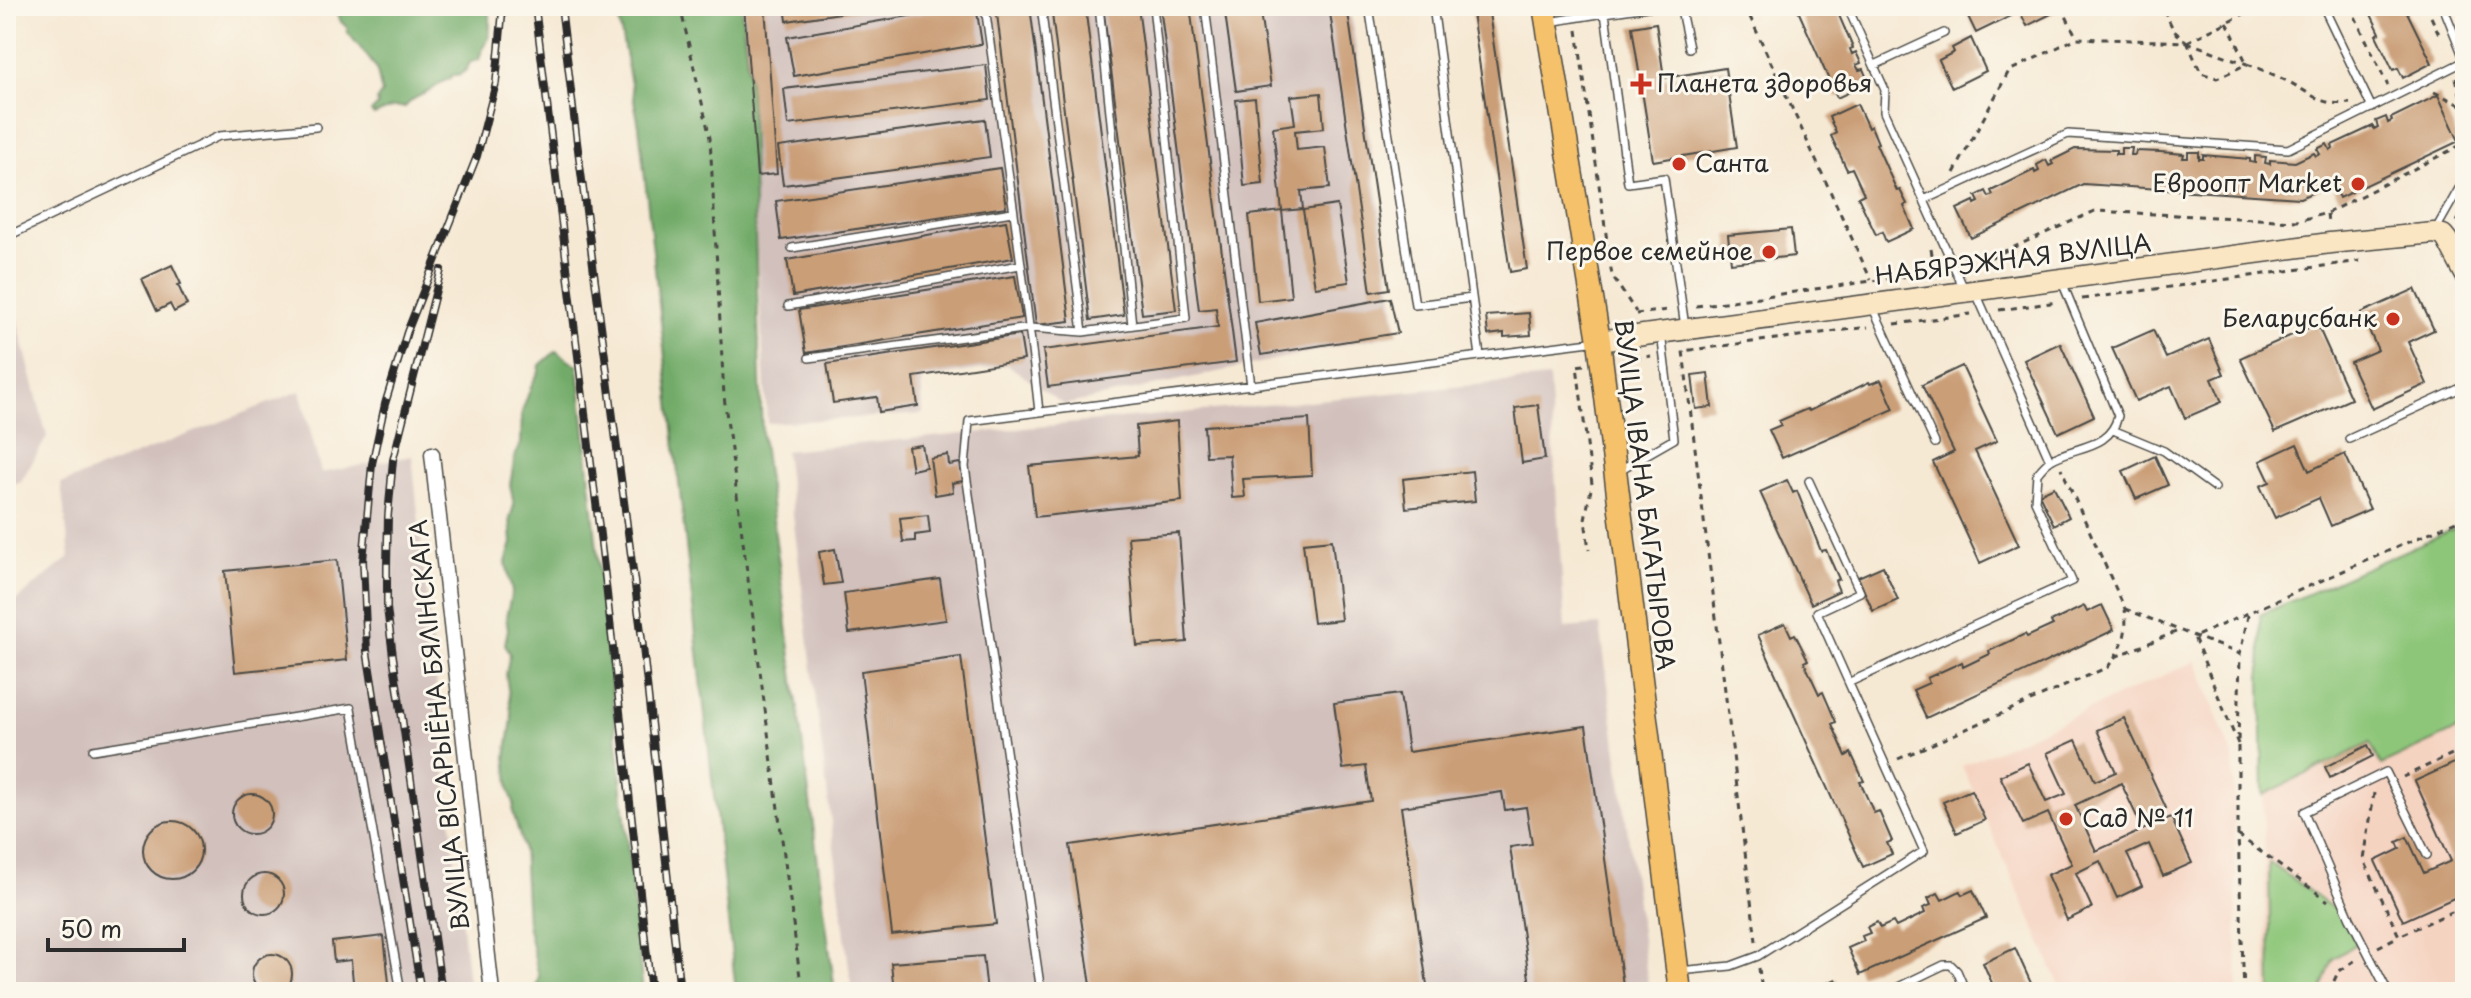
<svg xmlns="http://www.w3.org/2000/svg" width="2471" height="998" viewBox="0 0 2471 998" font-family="'Playpen Sans',sans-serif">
	<rect width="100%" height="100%" fill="#fbf7ec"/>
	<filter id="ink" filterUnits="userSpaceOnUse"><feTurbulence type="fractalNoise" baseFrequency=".0125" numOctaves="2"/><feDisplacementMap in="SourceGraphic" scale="16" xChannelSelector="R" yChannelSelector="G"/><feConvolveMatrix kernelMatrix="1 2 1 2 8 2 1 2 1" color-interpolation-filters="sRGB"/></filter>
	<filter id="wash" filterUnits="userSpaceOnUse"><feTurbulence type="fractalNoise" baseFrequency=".006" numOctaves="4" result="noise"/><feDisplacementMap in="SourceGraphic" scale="32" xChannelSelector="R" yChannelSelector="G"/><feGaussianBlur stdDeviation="1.8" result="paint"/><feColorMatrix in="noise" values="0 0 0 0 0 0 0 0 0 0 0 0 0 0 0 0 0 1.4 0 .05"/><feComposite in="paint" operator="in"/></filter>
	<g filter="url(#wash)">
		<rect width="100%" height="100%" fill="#f6e9d4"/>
		<path fill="#f5d3c1" d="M2465,524v468h-198l-7,-377z
			M2196,661l37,95 5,236h-175l-101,-226z"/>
		<path fill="#d1c0bc" d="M743,6h607l48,327 -334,72 -56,-40 -87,14 2,35 -156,9z
			M6,277l41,160 -26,44 -15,6z
			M1549,378l16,250 35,-3 49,367h-797l-67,-541z
			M300,391l21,82 91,-17 57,536h-463v-387l13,-7 51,-41 -9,-73z"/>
		<path fill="#8dc679" stroke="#5c7852" stroke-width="2" d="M2465,524v202l-84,39 -11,-22 -107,52 -3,-180z
			M2269,862l73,53 16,28 -25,16 -12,33h-50z"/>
		<path fill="#72ab69" stroke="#4e6b4a" stroke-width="2" d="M335,6h153c1,11 4,25 -1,36 -4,8 -7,9 -8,18l-9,2c-3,9 -8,14 -18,13l-2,4c-13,3 -13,9 -23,13 -11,6 -13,5 -22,15h-12l-19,8 -3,-3 7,-7 -1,-5 5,-7c-3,-8 -3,-19 -7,-26 -9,-14 -19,-23 -28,-36l1,-3 -7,-6z
			M616,6h125l9,84 12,345 73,557h-99l-97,-866z
			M556,351l22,15 65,626h-109l5,-15 -12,-53 -4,-77 -10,-35 1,-9 -4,-11 -4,-35 6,-38 -6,-45 4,-20 -5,-10 3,-15 -2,-12 6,-25 -6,-30 6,-19 -2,-25 4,-13 -4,-20 5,-29 6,-13 1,-31 10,-28 7,-12 1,-7z"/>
		<g id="blocks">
			<path fill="#ca9f78" d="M744,6h21l12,168 -20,2z
				M785,6h89v2l-87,13z
				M967,6h9l6,38 -188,32 -7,-39z
				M996,6h34l40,315 -34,4z
				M1051,6h34l39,309 -34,5z
				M1103,6h35l38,304 -34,4z
				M1160,6h30l46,356 -188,25 -5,-37 175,-23 -2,-19 -17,2z
				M1224,6h35l12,80 -35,5z
				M1329,6h18l42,283 -18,3z
				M1471,6h17l39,263 -17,3z
				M1796,6h39l18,42 -3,1 2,5 4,-2 5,11 -5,2 3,5 4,-1 6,14 -32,15z
				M1963,6h48l4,8 -39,19z
				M2017,6h42l2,3 -34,17z
				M2367,6h37l28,57 -29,15 -5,-10 -5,2 -17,-35 4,-2z
				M1656,23l8,55 61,-10 12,79 -84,14 -21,-134z
				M1971,38l15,33 -34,17 -13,-28 15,-8 -2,-4z
				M986,65l4,35 -202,25 -4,-36z
				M1321,93l3,35 -29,3 2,19 28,-3 5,41 -29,3 2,18 -21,2 -9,-84 22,-3 -4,-28z
				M2438,95l21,46 -120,57 -7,-14 -32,14 -217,-14 -112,54 -14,-29 17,-8 1,3 4,-2 -3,-6 10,-5 3,6 4,-2 -2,-4 43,-21 1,3 4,-2 -2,-6 9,-5 3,6 4,-2 -2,-3 24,-12 41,1v4h5v-6h11l-1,7h4l1,-4 24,1 24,2 -1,4h5v-6h11v7h4v-4l47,4v3l5,1v-7l11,1 -1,6 5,1v-4l25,2 19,-9 2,3 4,-2 -3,-5 10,-5 3,6 3,-2 -1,-3 41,-19 1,3 4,-2 -2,-6 10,-4 2,6 4,-2 -1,-3z
				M1255,98l8,86 -19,2 -8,-86z
				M1857,104l11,24 3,-2 7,17 -2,1 21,47 3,-1 7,14 -3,2 10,23 -28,13 -4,-10 -6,3 -18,-38 6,-3 -12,-26 -5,2 -16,-34 5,-3 -7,-16z
				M985,119l5,38 -207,28 -5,-38z
				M1000,168l6,39 -225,33 -5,-39z
				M1337,205l12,77 -34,5 -12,-77z
				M1282,211l9,86 -33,4 -9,-86z
				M1006,221l7,37 -220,38 -6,-36z
				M1791,229l3,27 -63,7 -3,-28z
				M172,265l9,19 -3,1 9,20 -13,7 -4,-8 -13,7 -15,-32z
				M1015,276l7,42 -216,35 -7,-43z
				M2415,289l19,41 -26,12 19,42 -55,25 -22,-47 28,-12 -17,-37z
				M1390,298l8,35 -137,22 -6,-32z
				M1529,313l2,22 -27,2v-4l-16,2 -2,-19z
				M2317,324l34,75 -76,33 -35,-74z
				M2153,330l13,28 43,-19 15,35 -12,5 10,23 -37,16 -14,-32 -35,15 -24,-53z
				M1020,335l4,25 -110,17 4,29 -39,6 -2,-15 -44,6 -6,-39z
				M2060,343l34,73 -36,17 -34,-73z
				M1962,366l35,75 -22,10 44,94 -39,18 -47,-101 21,-10 -32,-67z
				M1708,373l4,34 -16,2 -4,-34z
				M1881,380l13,29 -112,49 -13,-28 12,-5 -2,-4 28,-12 2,2 60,-29 1,2z
				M1538,405l7,54 -23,4 -7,-55z
				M1309,419l3,56 -69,4 2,18 -13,1 -3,-43 -23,1 -2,-30z
				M1177,421l5,80 -147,16 -6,-51 109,-10 -2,-30z
				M2297,444l12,27 36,-17 25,55 -39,17 -12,-28 -44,20 -15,-32 10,-4 -10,-21z
				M922,445l4,22 -14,3 -4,-23z
				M948,455l1,10 11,-2 3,18 -11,2 1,9 -18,3 -5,-37z
				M2155,456l13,29 -32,14 -13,-28z
				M1472,471l3,30 -69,7 -3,-29z
				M1787,480l6,13 4,-2 24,60 5,-1 13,29 -4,2 4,10 -28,13 -51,-112z
				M2054,487l15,30 -15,8 -15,-31z
				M928,515l2,18 -15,2v6l-12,1 -3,-24z
				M1179,533l8,109 -50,4 -9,-109z
				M1332,540l9,80 -28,3 -10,-80z
				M835,549l6,34 -17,2 -5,-33z
				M337,560l10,100 -112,12 -10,-101z
				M1883,566l15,34 -25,11 -15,-34z
				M940,579l6,41 -97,13 -5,-40z
				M2102,605l12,25 -188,88 -13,-28 16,-7 -2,-5 35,-16 1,5 27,-13 -1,-3 36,-17 2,3 26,-12 -2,-3 33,-16 3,6z
				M1785,623l6,13 4,-2 13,26 -4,2 15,32 4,-2 13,30 -4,2 14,32 5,-3 13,28 -4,1 14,31 5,-2 13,30 -5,2 5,11 -29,13 -105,-232z
				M961,657l35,267 -104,11 -31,-264z
				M1400,694l8,58 178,-26 38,266h-93l-21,-145 22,-3 -6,-37 -21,3 -3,-18 -101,15 27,185h-336l-22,-147 301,-44 -5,-35 -23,3 -9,-66z
				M2124,718l42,90 -27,13 -18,-38 -46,22 21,46 75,-34 21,46 -29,13 -14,-32 -22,10 15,32 -25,12 -17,-37 -24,12 16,35 -25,12 -20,-45 25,-11 -24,-51 -25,11 -23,-48 28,-13 18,39 20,-8 -19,-41 29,-13 19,41 21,-9 -19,-42z
				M2368,745l5,11 -43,22 -5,-11z
				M2465,758v39l-4,1 4,16 -4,2 4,8v69l-62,28 -28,-60 25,-12 -3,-7 10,-5 17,36 27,-12 -36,-80z
				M1971,790l14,30 -28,13 -14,-31z
				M232 814a20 20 0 1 1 40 0a20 20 0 1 1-40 0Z
				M143 850a29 29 0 1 1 58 0a29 29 0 1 1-58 0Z
				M244 894a20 20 0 1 1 40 0a20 20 0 1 1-40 0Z
				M1973,890l13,28 -126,57 -12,-27 16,-7 -2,-5 8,-3 -3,-6 10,-5 3,6 13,-6 3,5 29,-14 -2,-5 8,-3 -3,-7 10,-5 4,7 18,-9 2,4z
				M384,936l6,56h-36l-3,-32 -17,2 -2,-20z
				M2015,948l20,44h-39l-13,-29z
				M252 974a20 20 0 1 1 40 0a20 20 0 1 1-40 0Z
				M983,956l4,36h-93l-3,-29z
				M1836,979l6,13h-35z"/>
		</g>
	</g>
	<g filter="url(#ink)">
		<use href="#blocks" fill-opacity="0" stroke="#494844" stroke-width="2"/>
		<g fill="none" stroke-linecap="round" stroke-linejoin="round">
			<defs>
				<path id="service" d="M985,6c18,135 40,271 54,406
					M1041,6l42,326
					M1099,6l33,319
					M1205,6l46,380
					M1369,6l46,299 57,-7
					M1433,6l47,350
					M1680,6l9,42
					M1847,6l38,84 -1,22 81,179
					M2323,6l49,102
					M2443,6l22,55
					M1605,13l49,-7
					M1549,22l56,-9 23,170 36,-5 21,149
					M1875,65l69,-32
					M1924,200l144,-66 220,15 177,-88
					M2435,231l30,-53
					M6,237l213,-101 97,-9
					M792,248l220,-36
					M1976,293l74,167
					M788,306l232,-41
					M1872,306l63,137
					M809,358l221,-30 53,4 103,-14 -33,-312
					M2113,430l51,21 51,37
					M6,433l3,13 -3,1
					M2349,439l116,-53
					M1618,471l56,-32 -13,-106
					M1850,682l222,-101 -37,-80 2,-27c4,-5 9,-11 14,-14 24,-15 59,-10 67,-44l-56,-134
					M93,750l258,-42 50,284
					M1679,971l52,-5 27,-10 166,-105 -107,-239 43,-20 -51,-111
					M1041,992l-76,-525 4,-46 629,-80
					M1888,992l56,-27h7l6,6 9,21
					M2388,992l-38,-74 -46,-106 82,-40 41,83"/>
				<path id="minor" d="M432,454l60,538"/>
				<path id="secondary" d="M1599,341l731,-98 104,-10 9,2 4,5 18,34"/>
				<path id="primary" d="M1544,6l55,335 81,651"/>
			</defs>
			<use href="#service" stroke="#494844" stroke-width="10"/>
			<use href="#minor" stroke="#494844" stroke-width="17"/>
			<use href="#secondary" stroke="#494844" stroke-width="23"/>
			<use href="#primary" stroke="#494844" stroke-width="25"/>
			<path stroke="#494844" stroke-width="3" stroke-dasharray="6 6" stroke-linecap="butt" d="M680,6l30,132 14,258 78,596
				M1745,6l126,274
				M2061,6l16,32
				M2350,6l38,80
				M2426,6l13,28
				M2227,22l20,42
				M1577,30l35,246 24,36
				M2187,42l14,31 16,5 30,-14c14,5 28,11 42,18 25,13 31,24 61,21
				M2187,42l73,-36
				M2187,42l60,22
				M2456,78l9,35
				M2434,92l29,14
				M1954,173l55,-102 68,-33 110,4 -13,-11 -12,-25
				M2327,213l138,-70
				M2457,222l8,-15
				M1931,249l4,23
				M1963,253l7,15
				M1969,267l126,-56 202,10 30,-8 1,10
				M2457,290l8,18
				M2082,299l278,-38
				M1696,306l246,-35
				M1999,310l59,-8
				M1636,314l32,-4
				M1895,324l76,-10
				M1623,361l28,-5
				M1584,365l-7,1 15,118 -7,35 4,31
				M2125,609l115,45
				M2115,657l63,-26
				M2238,744l-44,-107 271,-120
				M1898,759l210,-92c15,-22 20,-31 17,-58l-64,-141
				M2403,777l62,-29
				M2374,793l-10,67 35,76 66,-30
				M2238,835l90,66
				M2457,910l8,15
				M1756,941l-73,-590 185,-24
				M2378,947l21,-11
				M1759,968l3,24
				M2244,992l-6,-157v-91l2,-90 9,-43
				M2329,992l9,-20 19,-13"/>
			<use href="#service" stroke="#fff" stroke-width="7"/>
			<use href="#minor" stroke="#fff" stroke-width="14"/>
			<use href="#secondary" stroke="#fbe6c4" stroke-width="20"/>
			<use href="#primary" stroke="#f5c16b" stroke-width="22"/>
			<defs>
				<path id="rail" d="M535,6l70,570 46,416
					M561,6l16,136 66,505 37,345
					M441,270l-48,190 -5,56 -1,50v42l6,48 49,336
					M421,992l-54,-341 -4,-90 9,-97 13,-60 22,-72 70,-176 19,-73 7,-77"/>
			</defs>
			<use href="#rail" stroke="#2b2b2b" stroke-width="8"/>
			<use href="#rail" stroke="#fbf7ec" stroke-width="5" stroke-dasharray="15" stroke-linecap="butt"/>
		</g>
	</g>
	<g fill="#c8321e" stroke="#fbf7ec" stroke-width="3">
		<path d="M1637 72h8v8h8v8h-8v8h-8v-8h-8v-8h8z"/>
		<circle cx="1679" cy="164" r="8"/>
		<circle cx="2358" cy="184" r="8"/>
		<circle cx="1769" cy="252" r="8"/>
		<circle cx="2393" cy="319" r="8"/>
		<circle cx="2066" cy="819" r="8"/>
	</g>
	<g text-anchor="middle" stroke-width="6" stroke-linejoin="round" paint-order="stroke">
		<g font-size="24" fill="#2b2b2b" stroke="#fbf7ec" text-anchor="start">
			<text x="1657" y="92">Планета здоровья</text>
			<text x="1695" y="172">Санта</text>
			<text x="2342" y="192" text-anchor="end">Евроопт Market</text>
			<text x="1753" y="260" text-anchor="end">Первое семейное</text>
			<text x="2377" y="327" text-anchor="end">Беларусбанк</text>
			<text x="2082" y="827">Сад № 11</text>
		</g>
		<g font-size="24" fill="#2b2b2b" stroke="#fbf7ec">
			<text transform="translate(2013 260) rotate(-7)" y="8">НАБЯРЭЖНАЯ ВУЛІЦА</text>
			<text transform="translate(1644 495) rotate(83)" y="8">ВУЛІЦА ІВАНА БАГАТЫРОВА</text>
			<text transform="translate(440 725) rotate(-96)" y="8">ВУЛІЦА ВІСАРЫЁНА БЯЛІНСКАГА</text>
		</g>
	</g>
	<rect width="2471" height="998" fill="none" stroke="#fbf7ec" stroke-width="32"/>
	<path d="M48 938v12h136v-12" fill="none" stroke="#2b2b2b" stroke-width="4"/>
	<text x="60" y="938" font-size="24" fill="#2b2b2b" stroke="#fbf7ec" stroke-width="6" paint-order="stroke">50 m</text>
</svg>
